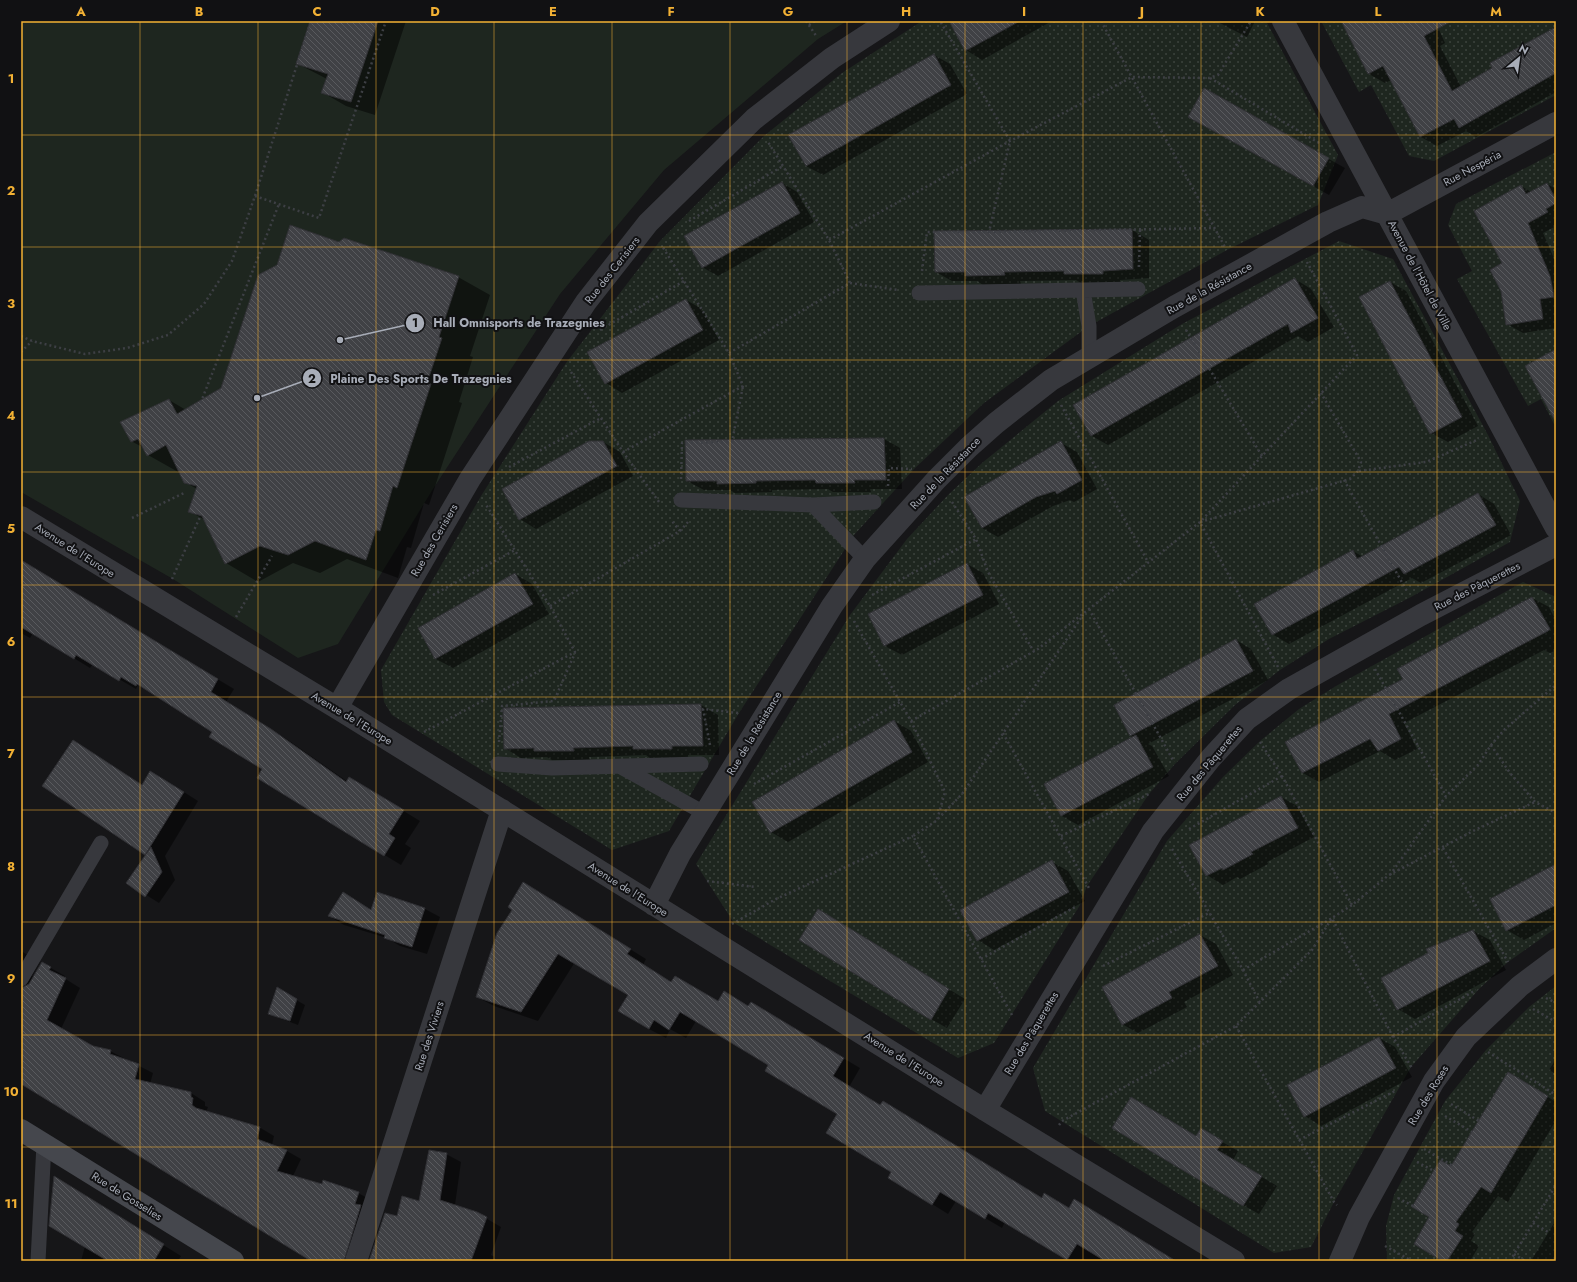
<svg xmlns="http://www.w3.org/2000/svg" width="1577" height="1282" viewBox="0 0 1577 1282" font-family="Jost,sans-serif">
	<defs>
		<pattern id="garden-dots" width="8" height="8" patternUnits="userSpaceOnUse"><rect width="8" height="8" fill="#1e261f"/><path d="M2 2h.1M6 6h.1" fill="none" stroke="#3c433d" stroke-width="1.8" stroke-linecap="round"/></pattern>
		<pattern id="building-back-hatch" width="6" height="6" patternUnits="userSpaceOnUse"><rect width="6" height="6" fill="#404145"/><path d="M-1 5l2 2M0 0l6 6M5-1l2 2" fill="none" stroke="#595a5e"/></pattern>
	</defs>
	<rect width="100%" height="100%" fill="#161618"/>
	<path fill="#1e261f" d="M21,21h826l-29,18 -154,131 -104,124 -127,195 -95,155 -40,14 -125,-79 -152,-87z"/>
	<path fill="url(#garden-dots)" d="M922,21h344l72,134 -20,50 -91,45 -138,76 -105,77 -70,66 -60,66 -115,178 -70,118 -57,19 -220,-135 -8,-13 -3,-32 100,-174 85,-133 94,-122 104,-105 78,-63z
		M1321,21h235v74l-122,66 -25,-5 -38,-71 -12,7z
		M1556,152v271l-2,1 -13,-25 -13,7 -65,-116 -6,-11 15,-8 -24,-46 8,-21z
		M1339,241l54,18 95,176 32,66 -10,41 -99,55 -82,42 -49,31 -45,35 -60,59 -26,30 -62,92 -7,19 -86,138 -36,15 -224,-135 -38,-59 154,-249 57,-76 41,-44 34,-32 76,-62 124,-77z
		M1523,582l33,15v331l-48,34 -29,27 -68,78 -77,135 -23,45 -37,6 -229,-142 -12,-43 134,-227 56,-64 37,-36 39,-32 37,-23z
		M1556,986v275h-169l-1,-35 8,-31 51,-94 41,-51 43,-43z"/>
	<path fill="#0007" fill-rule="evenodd" d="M311,21h95l-31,94 -29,-9 -24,-14 5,-13 -29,-15z
		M950,21h102l-70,39 -16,-10z
		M1216,21h39l-8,16z
		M1341,21h94l10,22 -5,3 21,41 33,-18 62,-41v64l-80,45 -10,-6 -29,15 -16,-9 -30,-57 -6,3 -16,-9z
		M934,55l16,9 17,30 -144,81 -17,-9z
		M1205,90l140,78 -16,27 -123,-69z
		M782,183l15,9 17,30 -96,54 -16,-9z
		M1547,184l9,5v37l-13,7 13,30v65l-33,5 -16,-9 -5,-33 1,-27 18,-78 10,6z
		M1132,230l17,10v38l-29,2v3h-39l-5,-3 -56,1 1,3 -38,1 -6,-4h-25l-16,-9z
		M339,243l119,34 32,18 -20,61 3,1 -14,45 3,1 -33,102 -5,-2 -13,45 -4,-1 -9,31 -51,-19 -27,14 -27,-10 -35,19 -32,-19 -21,-43 -16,-9 8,-22 -12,-7 -5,-9 -32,-18 -4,-7 -13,-7 38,-41 17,10 36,-22z
		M1295,279l16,10 23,38 -26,15 -10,-6 -190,109 -16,-9 -17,-30z
		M1390,282l16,9 72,135 -30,16 -17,-9z
		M686,300l16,9 17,31 -97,53 -16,-10z
		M884,439l16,9 2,41h-32l1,3h-38l-5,-3 -56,1v2l-37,1 -5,-3h-26l-17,-9z
		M603,442l17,10 13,24 -97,53 -16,-10z
		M1061,443l16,9 20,37 -23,13 -4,-2 -17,6 -55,31 -16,-9z
		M1478,494l16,10 17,31 -90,48 -9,-5 -123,66 -17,-10 81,-83 10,6z
		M21,561l213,128 -8,13 62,38 60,42 18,6 54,33 -15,23 6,4 -10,17 -143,-87 6,-9 -51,-37 -60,-38 -15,-9 -2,4 -43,-25 -3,4 -57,-35 -3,5 -9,-5z
		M967,564l16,9 16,31 -97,51 -17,-9 -16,-31z
		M515,574l17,10 17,30 -96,54 -17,-9 -17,-31z
		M1532,598l17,9 7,14v29l-6,3 -6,-3 -140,73 13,26 -22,11 -15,-9 -61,31 -16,-9 -17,-31 118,-63z
		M1236,640l15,9 17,31 -120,64 4,2 17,30 -91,49 -16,-9 72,-79 -3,-1 -16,-31z
		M701,705l17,10 1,40h-31v3h-38l-4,-3 -57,2 1,3h-38l-5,-3 -26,1 -16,-10 -1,-39z
		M894,721l17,10 17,31 -140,80 -17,-10z
		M74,741l69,45 22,-6 33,21 -33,55 10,24 -16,23 -32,-20 20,-28 -104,-69z
		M1281,797l16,9 17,31 -47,25 1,2 -28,15 -3,-2 -14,8 -16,-10zM1226,865l1,1 -13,7v-2z
		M1052,862l16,9 17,30 -91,49 -16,-10z
		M1556,865v58l-32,17 -17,-10z
		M540,893l106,66 -3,6 29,17 46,20 49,11 93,55 -11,19 32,19 161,93 27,10 101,52h-100l-65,-39 -3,6 -46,-27 -8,13 -16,-10 -39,-32 -55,-58 -68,-49 -74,-44 -10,17 -16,-9 -4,9 -17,-9 -20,-35 -54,-32 -37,59 -44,-15 -17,-9z
		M425,909l15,8 -13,37 -27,-8 -13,-8 -43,-13 -15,-9 43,-5z
		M835,920l130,79 -18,29 -16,-9z
		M1473,931l17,9 16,30 -91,49 -17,-10z
		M1200,935l16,9 17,31 -49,27 3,5 -49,26 -16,-9z
		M21,951l19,11 -8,14 2,1 8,-14 23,13 -1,2 16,10 -19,41 32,18 17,4 43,22 -3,11 41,9 14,9v4l3,1 -2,5 53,15 15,9 -2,9 15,6 14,8 -8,17 29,10 36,7 15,8 -13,60h-47l-292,-178z
		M277,989l28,16 -7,20 -29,-11z
		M1379,1038l16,9 17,30 -91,49 -16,-10z
		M1556,1059v15l-7,-4z
		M1525,1083l31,19v18l-48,82 -10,-6 -26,36 3,2 -4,7 8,5 -9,15h-26l-14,-44 21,-49z
		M1196,1137l21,2 21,12 -5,9 44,26 -18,28 -16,-9z
		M446,1154l15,8 -6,43 22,8 24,14 -10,28 4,2 -2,4h-123l28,-43 22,-16z
		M72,1188l109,68 -3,5h-97l4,-15z
		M1556,1220v41h-25z"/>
	<path fill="url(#building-back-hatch)" stroke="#303034" d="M310,21h68l-27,81 -30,-9 7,-19 -32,-10z
		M949,21h71l-55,30z
		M1341,21h111l-28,15 28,55 40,-23 -2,-5 66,-36v46l-97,55 -5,-9 -34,18 -37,-71 -15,8z
		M934,54l17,31 -145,81 -18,-31z
		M1204,88l125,70 -16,28 -125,-69z
		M782,182l18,31 -98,55 -18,-32z
		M1547,183l9,17v3l-10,6 2,3 -20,11 22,53 4,21 -14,2 3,20 -37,6 -5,-34 -11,-21 12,-7 -28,-52 47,-26 5,9z
		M290,225l49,17 5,-4 115,38 -20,61 3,1 -15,45 4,1 -34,104 -4,-2 -13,45 -4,-1 -10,30 -51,-19 -27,14 -28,-9 -35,18 -23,-48 -14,-4 9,-26 -13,-3 -18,-38 -19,11 -9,-17 -7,3 -11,-20 49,-23 8,15 44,-26 37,-113 19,-10z
		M1132,229l1,40 -30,2v3h-39v-3l-60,1 1,3 -40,1v-4h-30l-1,-41z
		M1295,278l23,40 -27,15 -3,-9 -197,112 -18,-31z
		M1390,281l72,136 -32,17 -71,-137z
		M686,299l17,31 -98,54 -18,-32z
		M1556,349v74l-31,-57z
		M884,438l2,42h-32l1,3h-39l-1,-3 -59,1v2l-39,1v-3h-31l-1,-41z
		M589,441h14l14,25 -98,54 -17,-31z
		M1061,441l21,39 -25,14 -2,-3 -19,6 -54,31 -18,-31z
		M1478,493l18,32 -92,49 -5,-7 -127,68 -18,-31 99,-54 4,9z
		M21,560l197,119 -7,13 60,37 75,53 3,-5 55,33 -15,24 6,4 -11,18 -127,-78 5,-9 -53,-32 3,-5 -75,-48 -1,2 -15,-9 -2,4 -43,-26 -2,4 -53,-32z
		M967,563l16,32 -99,51 -16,-32z
		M515,573l18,31 -98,55 -17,-31z
		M1532,597l18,32 -2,2 -159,83 12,25 -23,12 -8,-12 -68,34 -17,-31 118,-63 -6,-10z
		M1236,639l17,32 -123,65 -16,-31z
		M701,704l2,42h-31v3h-39v-3l-60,2 1,3h-40v-3l-30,1 -1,-41z
		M894,720l18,32 -142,81 -18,-31z
		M1136,735l17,32 -92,49 -17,-32z
		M73,740l69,45 8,-14 34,21 -39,63 -103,-69z
		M1281,796l17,32 -47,24 2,2 -30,16 -1,-2 -16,8 -17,-31z
		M151,847l11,25 -17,25 -19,-14z
		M1052,860l17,32 -92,49 -17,-31z
		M1556,864v41l-50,26 -16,-32z
		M523,882l108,67 -4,5 44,28 4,-6 43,25 6,-10 24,15 3,-4 93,56 -11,18 47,29 3,-4 159,97 2,-5 25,15 5,-9 102,62h-71l-28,-17 -10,16 -79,-47 -3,6 -45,-27 -8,13 -44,-27 3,-6 -65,-39 11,-19 -72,-43 3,-6 -88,-53 -11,18 -15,-10 -5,9 -31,-18 10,-16 -70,-41 -37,58 -45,-15 21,-64 15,-23 -4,-3z
		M343,892l28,18 6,-18 48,16 -13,39 -28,-9 1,-3 -57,-19z
		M818,909l131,80 -18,31 -132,-80z
		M1473,930l17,31 -93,49 -16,-32 47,-25 -2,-4z
		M1200,934l18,32 -49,26 3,6 -50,27 -20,-38z
		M42,962l9,5 -2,3 17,8 -19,42 46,26 18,4 -1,4 29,10 -4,15 56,13v5l2,1 -1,7 4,3 64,19 -3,12 30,11 -10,21 45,13 1,-4 36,12 -4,12 6,1 -17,56h-33l-290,-177v-96l8,-4z
		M277,987l20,12 -7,22 -22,-7z
		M1379,1037l17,31 -92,49 -17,-32z
		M1508,1072l40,24 -57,97 -10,-6 -25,35 3,2 -4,7 8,5 -16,25h-5l-28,-17 15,-27 -17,-10 28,-47 11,6z
		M1131,1097l65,39 5,-8 22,13 -6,9 45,26 -19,30 -131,-78z
		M429,1150l18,3 -7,47 37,12 10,5 -16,44h-102l16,-48 12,3 5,-20 17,5z
		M54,1176l110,68 -10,17h-46l-59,-35z"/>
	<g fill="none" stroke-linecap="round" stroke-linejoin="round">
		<path stroke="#3d3f44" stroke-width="2.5" stroke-dasharray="2 3" stroke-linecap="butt" d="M806,21l11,16
			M1101,21l125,228
			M809,25l6,-4
			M1210,78l109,65
			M255,196l64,22 67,-197
			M689,221l94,-55
			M989,232l226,-4
			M829,240l181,-99 122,-64 77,1 9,-3 33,-54
			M1139,267l1,-37
			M922,271l5,-39h62l21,-91 -70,-120
			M850,283l48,7
			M600,330l84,-49
			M1186,330l76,126
			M21,336l11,5 53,13 42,-6 41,-13 36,-31 28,-43 23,-65 56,-175
			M21,352l11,-11
			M729,353l121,-70 -21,-43 -61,-98
			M571,372l52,80 36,50
			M1061,405l87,157
			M197,412l82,-208
			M623,452l120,-66 -14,-33 -67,-107
			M509,467l92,-49
			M1359,471l67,-9 53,-23
			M681,479l1,-36 50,-1 11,-56
			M1344,480l64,113
			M888,486l1,-18 23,1
			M952,502l24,37 12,33 46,80
			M132,518l54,-26
			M680,531l8,-9
			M172,579l28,-62
			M433,595l82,-45
			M872,595l104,-56
			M550,606l130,-75 -8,-10
			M1089,609l85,153
			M236,617l36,-61
			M854,621l57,100 127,-72 162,-127 157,-167 -50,-93
			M1278,667l-78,-145 150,-43 8,-8 3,-9 -40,-69
			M1375,669l71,127
			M911,721l34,71 -8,28
			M424,732l151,-80 -25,-46 -65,-103
			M1003,733l86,155
			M499,742l3,-36 52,-5 21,-48
			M1260,742l22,34 70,129
			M710,745l-7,-36 35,4
			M1491,745l19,28 25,29 21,11
			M754,784l146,-82
			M1189,829l93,-53
			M1061,836l88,-42
			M1443,848l65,114
			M1172,849l71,121 17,33
			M1390,875l56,-79 32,-31 13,-20 14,-16 51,-44
			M707,881l48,6
			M732,924l44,-25 137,-63
			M981,959l96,-53
			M1103,966l106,-53
			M1243,970l89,-52 61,119 19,31
			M1546,998l10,5
			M1533,1009l23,13
			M1012,1015l-99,-179 23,-15 26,-27 121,-179
			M1236,1026l98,176 3,3
			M1393,1037l83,-47
			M1488,1052l68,43
			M1451,1104l28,17
			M1445,1116l27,16
			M1059,1125l3,-4 174,-95 76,-76 20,-32 20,-13 37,-30 86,-45 60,-28
			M1299,1140l98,-50
			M1424,1149l29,17
			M1417,1162l17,9
			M1398,1198l15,8
			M1533,1223l15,9
			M1385,1246l27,15
			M1514,1254l11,7
			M1510,1261l46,-76"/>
		<path stroke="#37383d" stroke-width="15" d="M1083,290l55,-1
			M919,293l164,-3 6,36v31
			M681,500l132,5 52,54
			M813,505l61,-3
			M498,764l54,4 149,-4
			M621,767l85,47
			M21,979l80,-136
			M38,1261l6,-117"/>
		<path stroke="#37383d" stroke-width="22" d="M1283,21l273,507
			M21,517l316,191 648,402 249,151
			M337,708l133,-229 116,-177 62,-79 106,-104 78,-61 57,-37
			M654,905l26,-51 152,-248 33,-47 72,-80 32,-32 27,-24 55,-43 123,-73 154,-85 34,-15 25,7 169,-91
			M985,1110l168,-279 58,-73 36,-39 42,-30 132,-74 135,-70
			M356,1261l146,-451
			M1340,1261l19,-44 75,-136 32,-44 54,-51 36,-27"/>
		<path stroke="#45474d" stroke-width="22" d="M21,1130l212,131"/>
	</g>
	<path fill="none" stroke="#f2b134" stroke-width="1" stroke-opacity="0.55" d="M140,21v1240M258,21v1240M376,21v1240M494,21v1240M612,21v1240M730,21v1240M847,21v1240M965,21v1240M1083,21v1240M1201,21v1240M1319,21v1240M1437,21v1240M21,135h1535M21,247h1535M21,360h1535M21,472h1535M21,585h1535M21,697h1535M21,810h1535M21,922h1535M21,1035h1535M21,1147h1535"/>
	<g text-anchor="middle" stroke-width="4" stroke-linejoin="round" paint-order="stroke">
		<g font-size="11" fill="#a8adb8" stroke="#111113">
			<text transform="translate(1472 168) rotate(-28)" y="4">Rue Nespéria</text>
			<text transform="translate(612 270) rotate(-52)" y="4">Rue des Cerisiers</text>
			<text transform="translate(1420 275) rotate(62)" y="4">Avenue de l'Hôtel de Ville</text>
			<text transform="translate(1209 288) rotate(-29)" y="4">Rue de la Résistance</text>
			<text transform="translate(945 473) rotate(-46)" y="4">Rue de la Résistance</text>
			<text transform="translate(434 540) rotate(-60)" y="4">Rue des Cerisiers</text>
			<text transform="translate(75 550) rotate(32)" y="4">Avenue de l'Europe</text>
			<text transform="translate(1477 586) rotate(-27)" y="4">Rue des Pâquerettes</text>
			<text transform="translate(352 718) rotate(31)" y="4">Avenue de l'Europe</text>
			<text transform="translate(754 733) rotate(-59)" y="4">Rue de la Résistance</text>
			<text transform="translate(1209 763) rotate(-50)" y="4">Rue des Pâquerettes</text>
			<text transform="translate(628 889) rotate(32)" y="4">Avenue de l'Europe</text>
			<text transform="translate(1031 1033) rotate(-59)" y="4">Rue des Pâquerettes</text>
			<text transform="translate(429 1036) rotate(-72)" y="4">Rue des Viviers</text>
			<text transform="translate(904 1059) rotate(32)" y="4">Avenue de l'Europe</text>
			<text transform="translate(1428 1095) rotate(-59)" y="4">Rue des Roses</text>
			<text transform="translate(127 1196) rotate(32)" y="4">Rue de Gosselies</text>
		</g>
	</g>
	<path fill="none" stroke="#a8adb8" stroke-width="1.5" d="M340 340L415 323M257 398L312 378"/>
	<g fill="#a8adb8" stroke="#111113" stroke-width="1.5">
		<circle cx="340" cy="340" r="4"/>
		<circle cx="257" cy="398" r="4"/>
		<circle cx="415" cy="323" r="10"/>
		<circle cx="312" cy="378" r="10"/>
	</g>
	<g font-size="12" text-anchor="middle" font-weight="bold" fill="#111">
		<text x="415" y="327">1</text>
		<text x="312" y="383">2</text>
	</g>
	<g font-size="12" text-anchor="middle" font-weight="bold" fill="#a8adb8" stroke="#111113" stroke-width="4" stroke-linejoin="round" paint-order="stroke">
		<text x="519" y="327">Hall Omnisports de Trazegnies</text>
		<text x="421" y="383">Plaine Des Sports De Trazegnies</text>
	</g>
	<rect width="1577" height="1282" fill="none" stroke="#111113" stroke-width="44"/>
	<g transform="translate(1519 58) rotate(29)" stroke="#111113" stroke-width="3" paint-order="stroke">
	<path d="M0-3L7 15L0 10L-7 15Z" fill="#a8adb8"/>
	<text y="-6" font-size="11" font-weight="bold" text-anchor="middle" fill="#a8adb8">N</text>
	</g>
	<rect x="22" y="22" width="1533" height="1238" fill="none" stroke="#f2b134" stroke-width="1.5"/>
	<g font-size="13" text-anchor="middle" font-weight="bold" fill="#f2b134">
		<text x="81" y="16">A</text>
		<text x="199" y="16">B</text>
		<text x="317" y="16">C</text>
		<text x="435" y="16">D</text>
		<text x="553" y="16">E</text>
		<text x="671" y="16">F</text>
		<text x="788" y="16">G</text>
		<text x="906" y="16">H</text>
		<text x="1024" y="16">I</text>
		<text x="1142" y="16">J</text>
		<text x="1260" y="16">K</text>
		<text x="1378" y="16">L</text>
		<text x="1496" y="16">M</text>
		<text x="11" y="83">1</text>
		<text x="11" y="195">2</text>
		<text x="11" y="308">3</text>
		<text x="11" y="420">4</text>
		<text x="11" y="533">5</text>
		<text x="11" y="646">6</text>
		<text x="11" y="758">7</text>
		<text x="11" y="871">8</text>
		<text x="11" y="983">9</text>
		<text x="11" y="1096">10</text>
		<text x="11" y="1208">11</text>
	</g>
</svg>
